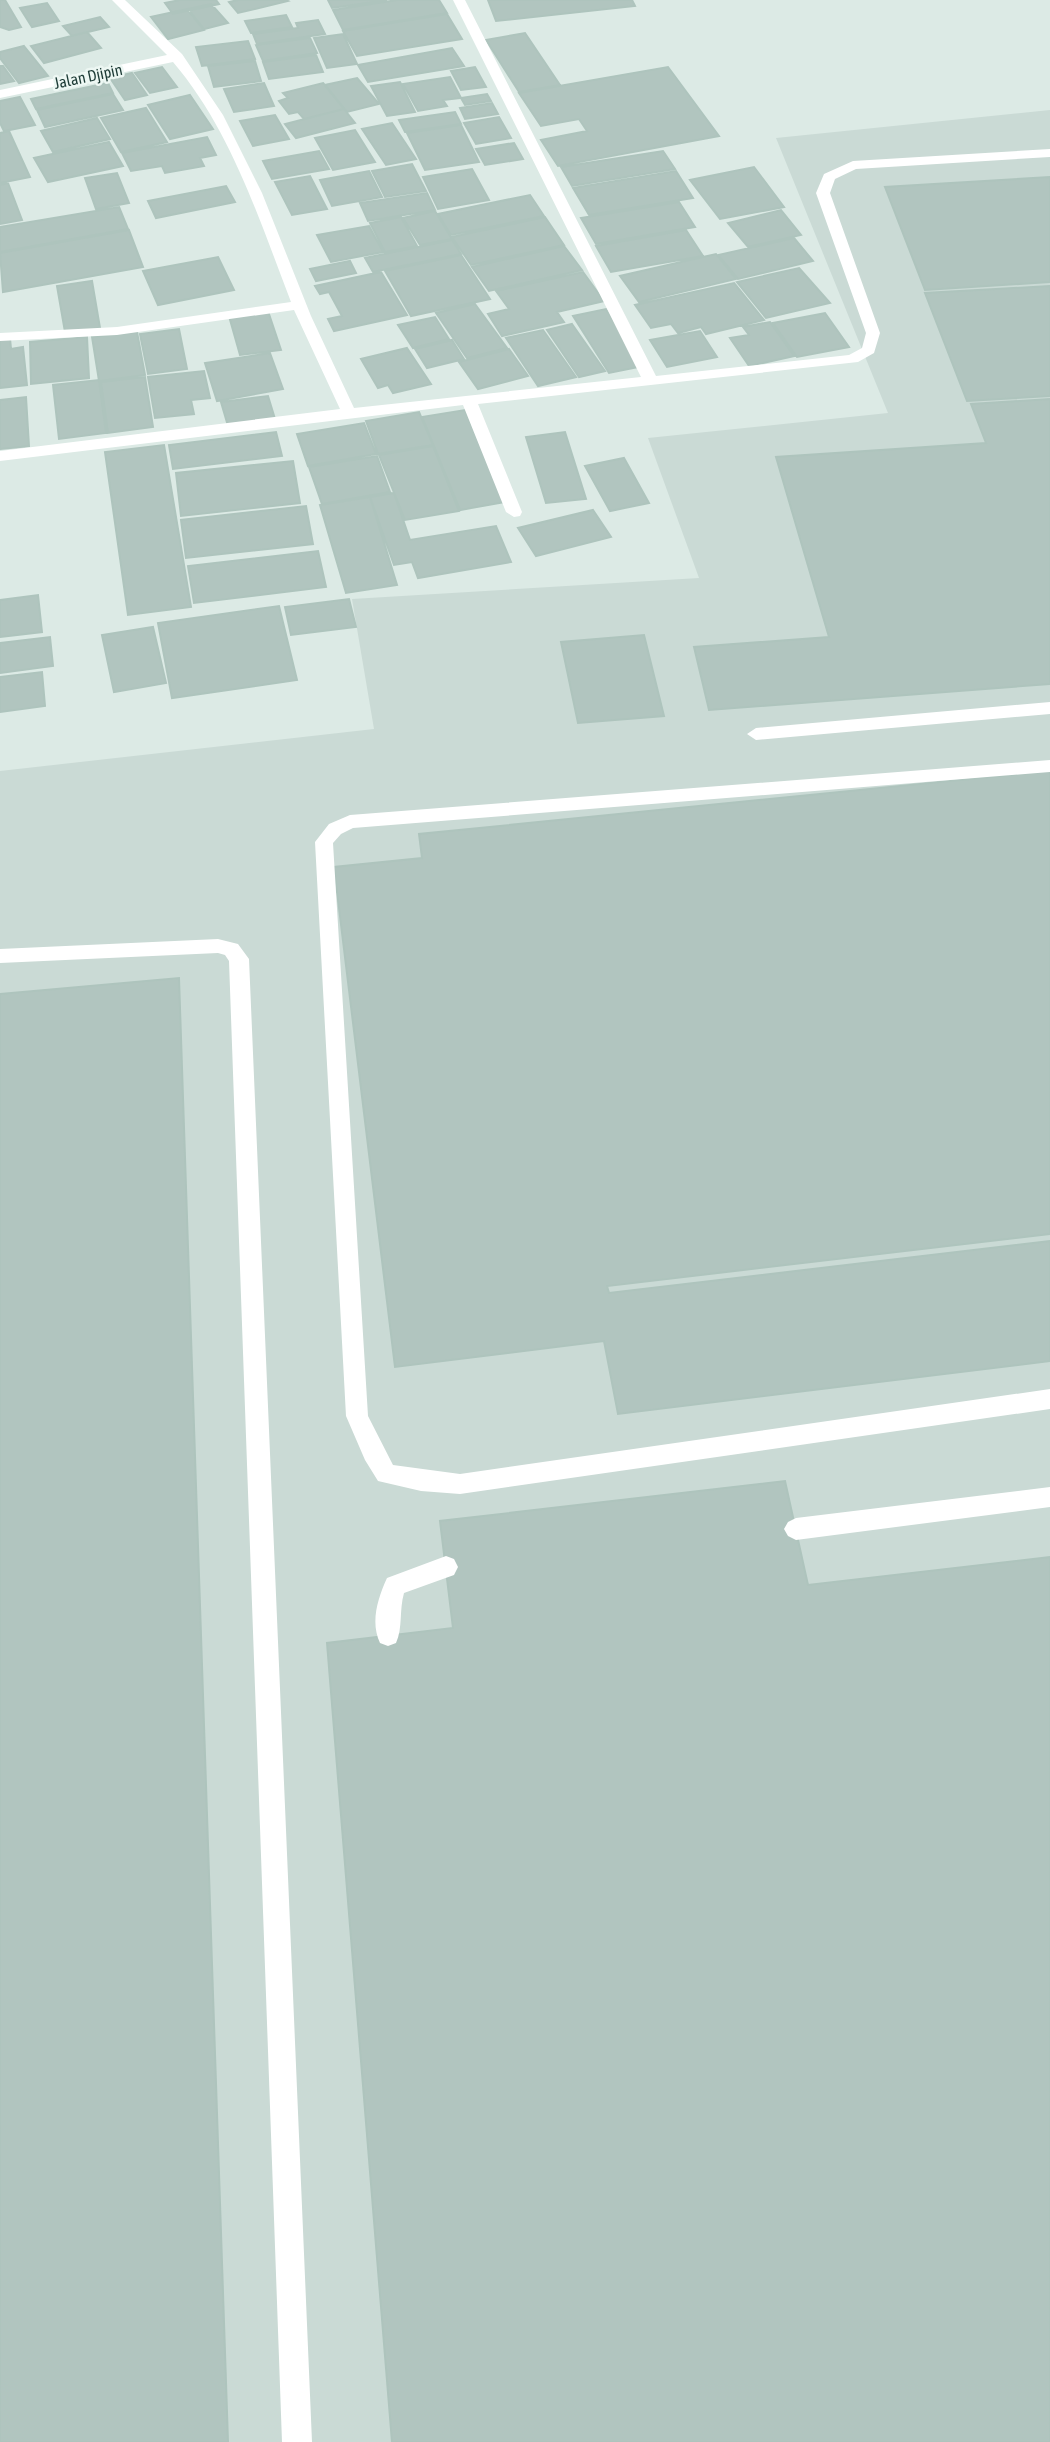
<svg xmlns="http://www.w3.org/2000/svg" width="1050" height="2442" viewBox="0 0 1050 2442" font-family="'Asap Condensed',sans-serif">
	<rect width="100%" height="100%" fill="#dceae5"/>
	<path fill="#cadad5" d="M1050,110v2332h-1050v-1671l374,-42 -22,-130 347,-21 -51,-140 240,-25 -112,-275z"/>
	<path fill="#b1c5bf" stroke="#aec4bd" stroke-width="2" d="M0,0h5l16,27 -12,3 -9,-3z
		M180,0h36l3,4 -46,10 -8,-11z
		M238,0h48l2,1 -50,12 -9,-11z
		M328,0h59l-55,8z
		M397,0h42l8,13 -104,17 -10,-20z
		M488,0h144l3,6 -139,15z
		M47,3l12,18 -27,6 -12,-19z
		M211,4l17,19 -24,6 -16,-20z
		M187,9l17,21 -36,9 -17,-22z
		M447,14l15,25 -105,17 -14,-25z
		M286,15l6,12 -41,6 -6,-12z
		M100,17l9,10 -37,9 -9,-10z
		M318,20l7,14 -68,10 -4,-10 45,-6 -2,-5z
		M87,32l14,16 -57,15 -13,-17z
		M525,33l35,52 -41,7 -33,-52z
		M343,34l14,30 -30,4 -13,-30z
		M310,38l7,15 -54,8 -7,-16z
		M248,41l7,18 -53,7 -6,-19z
		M24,46l24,30 -29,7 -19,-25v-6z
		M452,48l12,18 -96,16 -10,-17z
		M316,55l7,17 -54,7 -6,-17z
		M255,61l6,20 -47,6 -6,-21z
		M0,66h3l11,15 -14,3z
		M162,67l15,20 -27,6 -15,-20z
		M475,67l11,20 -25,3 -10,-19z
		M668,67l51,69 -161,30 -17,-26 46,-9 -8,-12 -38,7 -22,-33z
		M132,73l15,22 -22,5 -15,-22z
		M450,77l11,21 -18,2 4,6 -29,5 -15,-27z
		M357,78l22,26 -32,8 -22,-27z
		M400,82l15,30 -28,4 -16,-30z
		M108,83l5,10 -77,16 -5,-10z
		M264,83l10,23 -40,6 -10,-23z
		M323,83l21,26 -40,10 -6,-7 -9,2 -10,-13 9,-3 -5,-5z
		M113,94l10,16 -78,17 -8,-17z
		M487,94l4,7 -26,4 -4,-7z
		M190,95l23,34 -43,10 -22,-34z
		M20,97l15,28 -31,6 -4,-8v-22z
		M492,103l6,11 -33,5 -5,-11z
		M146,108l21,34 -46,10 -20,-34z
		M344,109l11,14 -59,15 -11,-14z
		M455,112l6,12 -56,8 -6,-12z
		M275,115l14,24 -36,7 -13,-25z
		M499,117l12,21 -35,6 -12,-21z
		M97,118l13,21 -57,13 -12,-21z
		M392,123l24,36 -30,6 -24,-36z
		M461,125l18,37 -54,8 -18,-37z
		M355,130l20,32 -42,8 -18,-32z
		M9,131l21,46 -30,6v-50z
		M207,137l9,18 -16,3 4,8 -39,7 -3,-7 -31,5 -9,-18z
		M109,142l14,24 -75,16 -14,-24z
		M514,143l9,16 -38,6 -9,-16z
		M319,151l10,18 -57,10 -9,-18z
		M663,151l12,18 -103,17 -11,-19z
		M412,164l14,27 -41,6 -13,-26z
		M754,167l30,40 -64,12 -30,-39z
		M472,169l17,31 -51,9 -15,-32z
		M369,171l13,26 -50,9 -12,-26z
		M676,171l17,27 -104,17 -16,-27z
		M117,173l12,30 -33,6 -11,-31z
		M310,176l17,33 -35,6 -17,-33z
		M1050,177v105l-125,8 -40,-103z
		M8,183l14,37 -22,4v-39z
		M226,186l9,16 -79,16 -8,-17z
		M427,193l8,17 -67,11 -8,-18z
		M530,195l14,21 -93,19 -13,-21z
		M679,202l16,25 -99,17 -15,-26z
		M119,207l9,22 -128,23v-25z
		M781,210l20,25 -53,12 -20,-24z
		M435,211l17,28 -32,6 -17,-27z
		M401,217l16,29 -32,6 -15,-29z
		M545,217l19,28 -93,20 -19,-28z
		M369,226l14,26 -52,10 -14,-27z
		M129,230l14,37 -140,25 -3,-39z
		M686,230l17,26 -92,16 -15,-26z
		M794,238l19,23 -75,18 -20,-24z
		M452,240l9,14 -88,18 -8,-14z
		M564,246l18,24 -93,21 -17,-24z
		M716,254l20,25 -97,23 -19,-26z
		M461,255l29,44 -79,17 -26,-45z
		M218,257l16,33 -76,15 -15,-34z
		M350,261l6,12 -40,8 -6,-12z
		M799,268l31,35 -64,15 -29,-36z
		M381,272l26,43 -73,16 -6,-12 14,-3 -13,-24 -9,2 -5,-8z
		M583,272l21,29 -47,11 7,10 -62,14 -14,-22 21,-5 -13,-18z
		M92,281l8,47 -35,4 -8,-46z
		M734,283l30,37 -58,14 -5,-7 -23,6 -7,-9 -20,4 -16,-23z
		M1050,286v110l-83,5 -42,-108z
		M475,304l32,44 -40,10 -31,-45z
		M606,309l37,57 -34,7 -36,-57z
		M268,311l13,39 -41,5 -11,-39z
		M825,313l24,34 -52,10 -24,-34z
		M435,317l14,22 -36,9 -15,-23z
		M770,322l24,34 -45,10 -19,-28 19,-3 -6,-8z
		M572,324l33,47 -26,6 -32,-47z
		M179,329l8,40 -39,5 -8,-40z
		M543,330l33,47 -38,9 -32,-48z
		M700,331l17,26 -50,10 -17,-27z
		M137,332l8,43 -46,6 -7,-44z
		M87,337l2,41 -58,6 -1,-42z
		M10,338l1,11 12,-2 4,38 -27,3v-49z
		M452,340l12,19 -37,9 -12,-19z
		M407,348l24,36 -38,9 -5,-8 -10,3 -17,-29z
		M509,349l19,27 -50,13 -19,-27z
		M270,353l13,36 -66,12 -12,-38z
		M204,371l6,27 -19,2 3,14 -39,4 -7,-41z
		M145,377l8,50 -45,6 -7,-51z
		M99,380l7,53 -47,6 -6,-54z
		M268,396l7,23 -47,7 -7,-24z
		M26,397l3,49 -29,3v-49z
		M1050,399v285l-341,26 -15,-63 135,-10 -53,-180 210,-14 -15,-39z
		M465,410l40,92 -45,8 -38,-93z
		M419,412l14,33 -55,9 -12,-33z
		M364,423l12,31 -68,12 -11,-32z
		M276,432l6,24 -109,13 -4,-24z
		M565,432l21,67 -40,4 -20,-66z
		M164,445l27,162 -63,8 -23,-163z
		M433,446l26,65 -54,9 -26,-65z
		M377,456l13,36 -68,12 -13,-37z
		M624,458l25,45 -39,8 -25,-45z
		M293,461l7,42 -119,13 -5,-43z
		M394,493l16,47 86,-14 15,36 -93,16 -6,-16 -18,3 -24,-68z
		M370,497l27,88 -51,8 -26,-88z
		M306,506l7,38 -127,14 -5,-38z
		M593,510l18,27 -75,19 -18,-28z
		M318,551l8,36 -132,16 -6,-37z
		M38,595l4,37 -42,5v-37z
		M349,599l7,28 -65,8 -6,-28z
		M279,606l18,74 -125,18 -14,-75z
		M153,627l13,56 -52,9 -12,-57z
		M644,635l20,81 -86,7 -17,-81z
		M50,637l3,29 -53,7v-30z
		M42,672l3,34 -45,6v-35z
		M1050,771v463l-443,52 2,7 441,-52v120l-432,53 -14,-73 -209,26 -61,-500 88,-9 -3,-24z
		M179,978l49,1464h-228v-1448z
		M785,1481l23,104 242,-28v885h-658l-65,-799 126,-15 -13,-107z"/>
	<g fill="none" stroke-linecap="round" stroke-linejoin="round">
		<path fill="#fff" fill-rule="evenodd" d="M1050,702v12l-294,26 -9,-6 9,-6z
			M1050,760v12l-697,56 -12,6 -8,9 35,573 25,49 67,9 590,-85v20l-590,85 -39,-3 -43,-10 -13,-21 -19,-44 -31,-574 14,-18 21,-9z
			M218,939l20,5 11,15 63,1483h-30l-53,-1481 -4,-6 -7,-2 -218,10v-14z
			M1050,1487v20l-254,33 -8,-4 -4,-7 4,-7 8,-4z
			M446,1556l8,3 4,8 -4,8 -50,18c-5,17 -1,35 -8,50l-8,3 -8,-3c-10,-21 -2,-45 7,-65z"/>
		<path fill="#fff" fill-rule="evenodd" d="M112,0h13l57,54 41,61 39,78 49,123 43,92 287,-31 -188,-377h12l191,376 193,-21 13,-7 4,-15 -50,-140 8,-19 29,-13 197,-12v8l-194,12 -21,10 -5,14 50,140 -6,20 -16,9 -380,42 44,108 -2,4 -6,1 -8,-5 -43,-107 -463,56v-10l340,-42 -46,-99 -177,25 -117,6v-8l117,-6 174,-25c-32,-83 -60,-172 -118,-240l-173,36v-8l167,-35z"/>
	</g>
	<g text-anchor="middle" stroke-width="5" stroke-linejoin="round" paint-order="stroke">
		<g font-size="16" fill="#1d3b36" stroke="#edf7f3">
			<text transform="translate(88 76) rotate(-12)" y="6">Jalan Djipin</text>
		</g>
	</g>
</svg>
